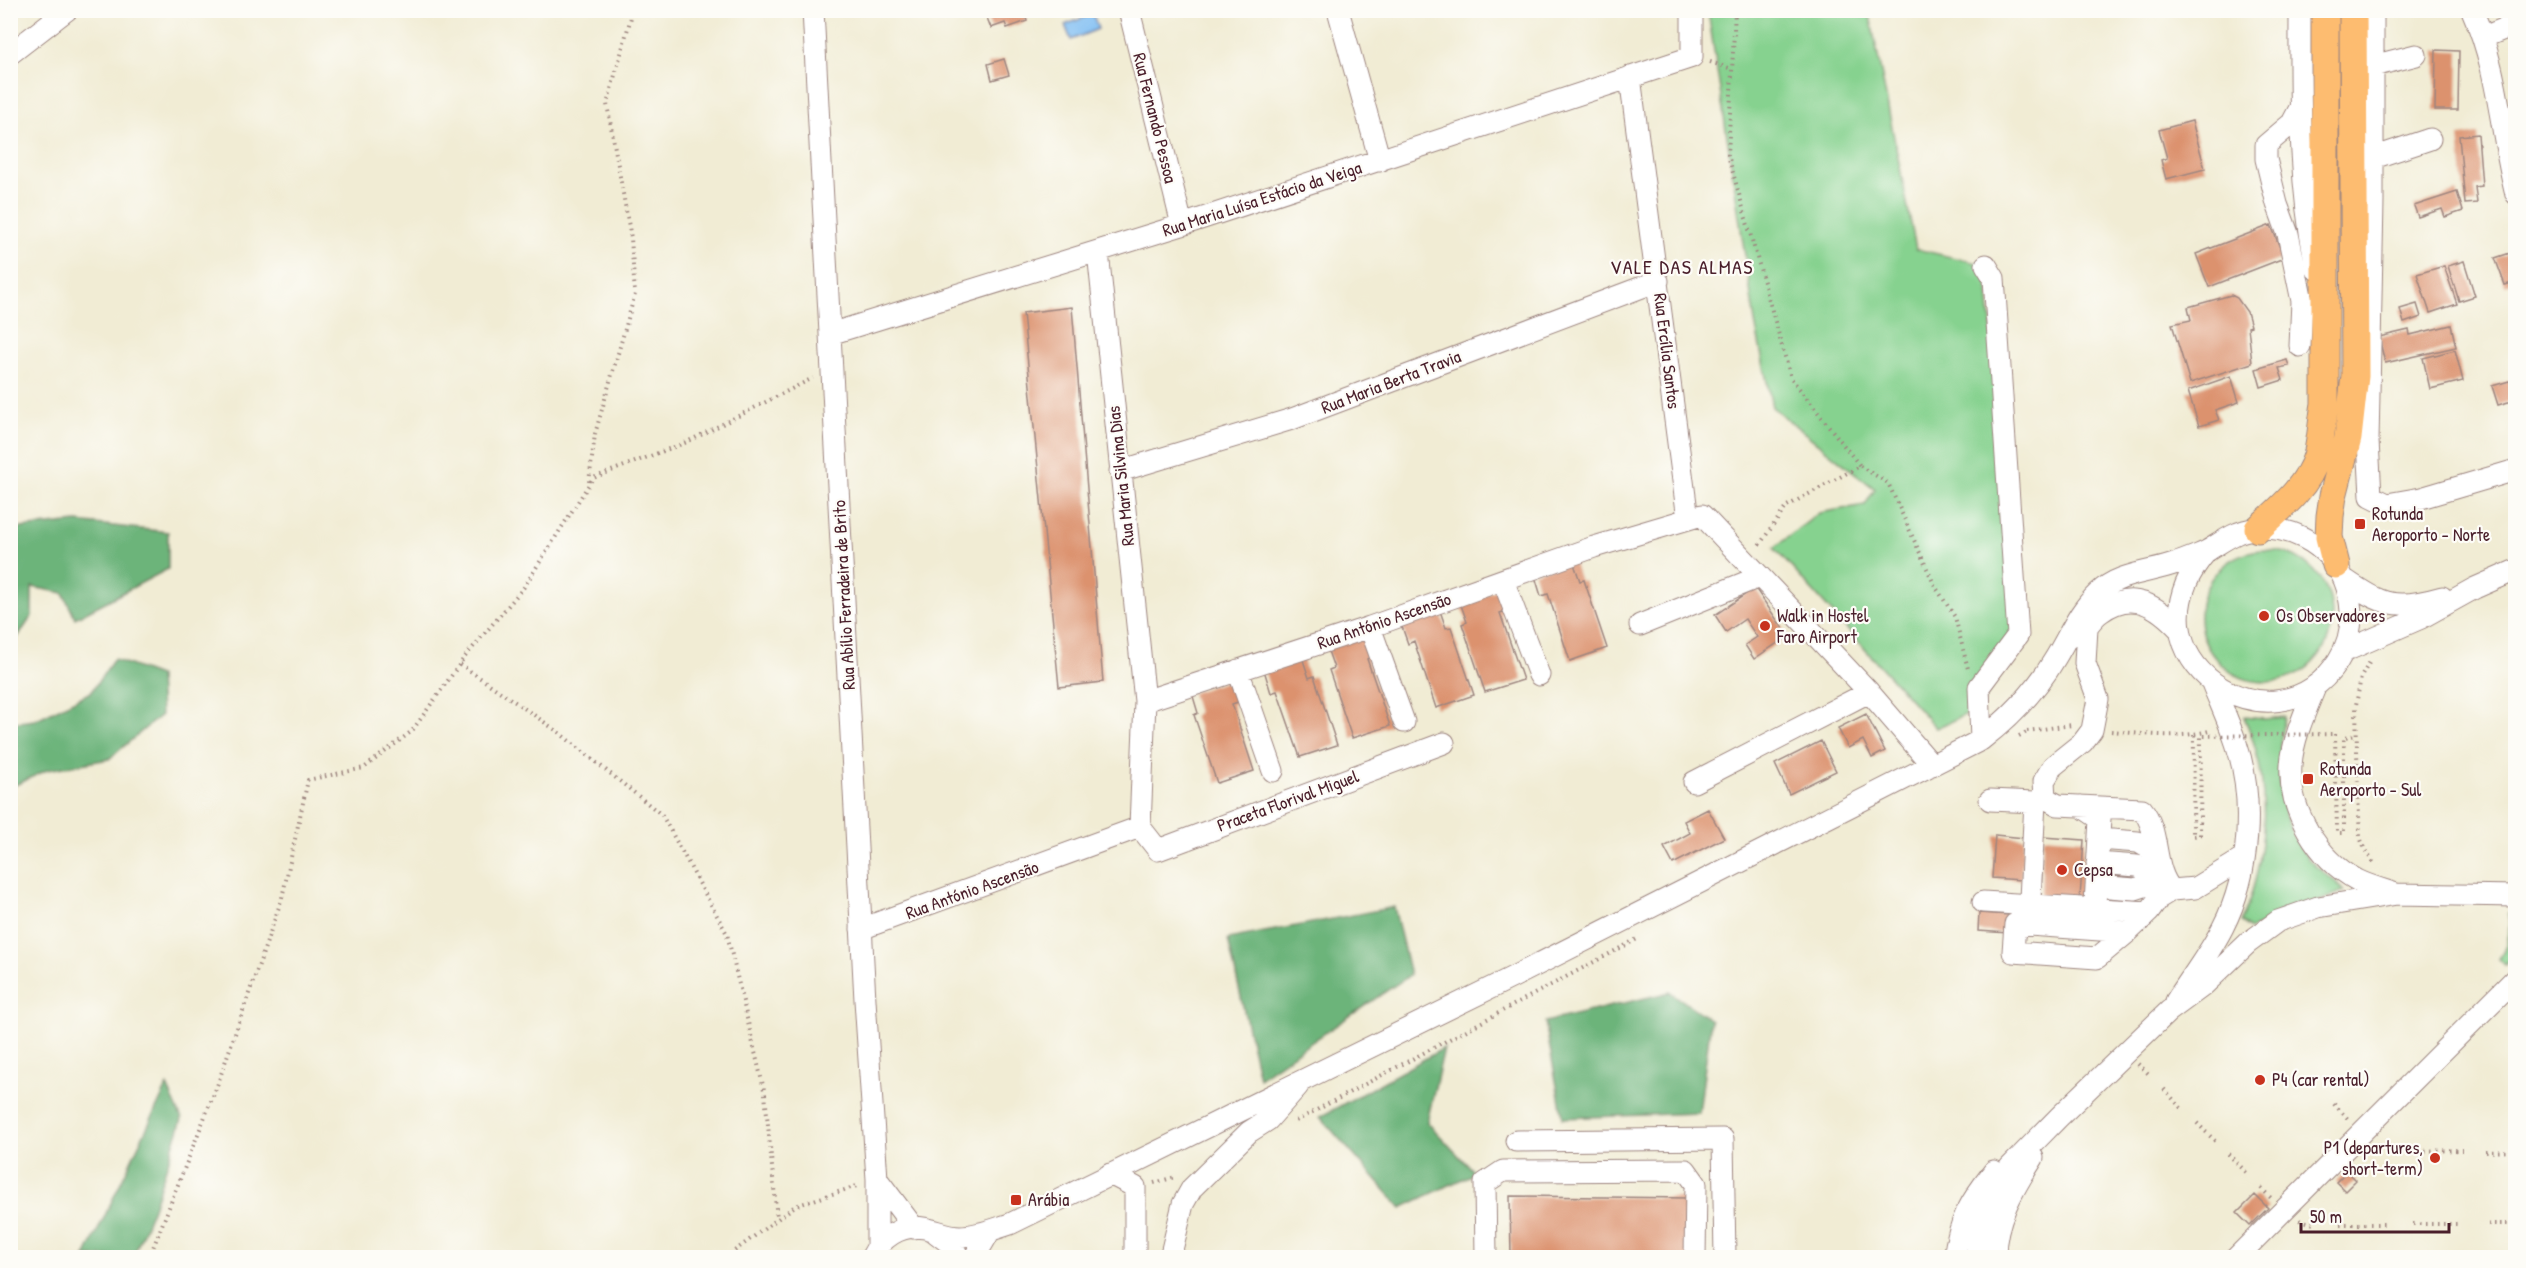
<svg xmlns="http://www.w3.org/2000/svg" width="2526" height="1268" viewBox="0 0 2526 1268" font-family="'Patrick Hand',sans-serif">
	<rect width="100%" height="100%" fill="#fdfcf7"/>
	<filter id="ink" filterUnits="userSpaceOnUse"><feTurbulence type="fractalNoise" baseFrequency=".0167" numOctaves="2"/><feDisplacementMap in="SourceGraphic" scale="12" xChannelSelector="R" yChannelSelector="G"/><feConvolveMatrix kernelMatrix="1 2 1 2 8 2 1 2 1" color-interpolation-filters="sRGB"/></filter>
	<filter id="wash" filterUnits="userSpaceOnUse"><feTurbulence type="fractalNoise" baseFrequency=".008" numOctaves="4" result="noise"/><feDisplacementMap in="SourceGraphic" scale="24" xChannelSelector="R" yChannelSelector="G"/><feGaussianBlur stdDeviation="1.35" result="paint"/><feColorMatrix in="noise" values="0 0 0 0 0 0 0 0 0 0 0 0 0 0 0 0 0 1.4 0 .05"/><feComposite in="paint" operator="in"/></filter>
	<g filter="url(#wash)">
		<rect width="100%" height="100%" fill="#f1ecd4"/>
		<path fill="#86d28f" stroke="#68785d" stroke-width="1.5" d="M1708,11h161l47,238 70,16 32,370 -38,73 -44,20 -162,-180 45,-35 46,-8 10,-16 -103,-82 -17,-85z
			M2200 616a66 66 0 1 1 132 0a66 66 0 1 1-132 0Z
			M2244,717l20,2 20,-2c-9,51 -10,101 26,144 10,11 26,18 34,30l-94,38 -9,-7c27,-63 32,-142 3,-205z
			M2515,913v42l-10,10 -6,-6c10,-14 12,-29 9,-45z"/>
		<path fill="#6cb47a" stroke="#5b6a52" stroke-width="1.5" d="M77,522l91,10v37l-93,49 -12,-25 -31,-6v29l-21,31v-118z
			M114,659l45,17 2,39 -52,44 -62,11 -36,17v-64l24,-3 56,-28z
			M1394,907l16,68 -151,103 -31,-139z
			M1670,992l41,28 -12,93 -136,5 -18,-96z
			M1444,1048l-17,74 48,51 -74,35 -81,-91z
			M167,1086l15,33 -29,89 -20,49h-48z"/>
		<path fill="#7fbef3" stroke="#646e8f" stroke-width="1.5" d="M1093,14l5,15 -27,11 -6,-15z"/>
		<g id="blocks">
			<path fill="#dc926e" d="M984,10h39l4,11 -20,7 -2,-5 -14,5z
				M2436,50l23,1 -1,59h-23z
				M1004,59l5,16 -17,5 -4,-16z
				M2192,121l13,48 -39,10 -5,-19 6,-2 -8,-28z
				M2478,134l4,52 -7,1 2,16 -12,1 -6,-68z
				M2457,192l6,19 -18,6 -3,-8 -24,8 -4,-11z
				M2271,225l13,33 -75,29 -13,-33z
				M2516,251v31l-11,3 -10,-27z
				M2464,261l11,35 -16,5 -11,-35z
				M2444,266l13,38 -27,9 -13,-39z
				M2231,295l6,3 10,14 4,14 -3,1 4,36 -62,20 -18,-59 19,-4 -3,-13z
				M2417,304l4,13 -17,6 -4,-14z
				M1072,307l31,375 -44,5 -36,-374z
				M2451,325l5,22 -71,16 -6,-26 30,-7 1,5z
				M2455,350l8,31 -33,8 -7,-31z
				M2287,360l2,6 -10,2 4,12 -22,7 -5,-18z
				M2231,376l8,26 -24,8 4,10 -20,6 -11,-35z
				M2516,379v32h-1l-3,-10 -14,4 -6,-19z
				M1573,561l7,20 4,-1 23,68 -37,13 -22,-67 -7,2 -7,-23z
				M1755,588l33,48 -34,23 -9,-14 12,-8 -12,-18 -19,13 -11,-17z
				M1499,589l7,22 -6,2 23,67 -38,12 -23,-68 5,-2 -7,-20z
				M1439,608l7,20 5,-1 23,68 -38,13 -22,-67 -6,3 -8,-23z
				M1366,635l7,22 -6,2 23,67 -38,12 -23,-68 5,-2 -7,-20z
				M1302,657l7,21 5,-2 23,69 -37,12 -23,-66 -6,2 -7,-23z
				M1230,680l8,22 -6,2 22,67 -37,12 -23,-68 4,-2 -6,-20z
				M1866,714l19,37 -13,7 -9,-18 -15,8 -10,-20z
				M1821,741l15,30 -47,23 -14,-30z
				M1708,809l16,29 -51,26 -9,-17 26,-14 -6,-12z
				M1995,835l29,3 -3,42 -29,-2z
				M2043,837l41,3 -4,58 -39,-2z
				M1979,913l31,2 -1,18 -31,-2z
				M2347,1171l9,9 -11,11 -9,-9z
				M2255,1195l13,13 -18,18 -13,-13z
				M1510,1196l179,2v60h-178z"/>
		</g>
	</g>
	<g filter="url(#ink)">
		<use href="#blocks" fill-opacity="0" stroke="#9e8680" stroke-width="1.5"/>
		<g fill="none" stroke-linecap="round" stroke-linejoin="round">
			<defs>
				<path id="minor" d="M813,10l52,990 12,179v67
					M1129,10l53,215
					M1338,10l42,151
					M2300,10c0,87 -2,174 17,260
					M2373,10v192l-5,239 3,55 16,8 34,-6 95,-28
					M2472,10c27,61 28,121 44,184
					M2484,37l32,-13
					M10,54l57,-44
					M2373,66l43,-11
					M1630,77l58,442
					M2373,158l57,-19
					M1098,252l47,449
					M830,334l352,-109 510,-168v-47
					M2300,346l2,-45 -14,-67 -11,-30 -11,-45v-14l26,-22 8,-15
					M1120,471l172,-52 366,-138
					M2344,579c39,27 52,31 98,18
					M1503,580l36,95
					M1640,625l119,-48
					M1370,627l34,95
					M2081,633c7,-6 12,-16 20,-21 31,-23 56,-7 79,18
					M2343,652l78,-34 54,-30 41,-18
					M1238,670l35,101
					M2316,685c-10,25 -23,53 -25,80 -3,45 27,94 66,115 12,6 27,10 39,14
					M1981,740l-2,-53 39,-52 -24,-357 -8,-13
					M1694,782l175,-90
					M2045,798l-1,-17 9,-15 30,-24 9,-12 6,-31 -13,-36 2,-35
					M1990,800l45,2 10,-4 13,7 84,4c19,23 10,59 30,81l23,-2 49,-30
					M2081,806l19,13 -6,102
					M1140,827l18,23 286,-107
					M2099,839l39,3 19,11
					M2097,863l40,3 24,8
					M2096,886l39,3 28,-9
					M1983,902l166,10 10,-14 13,-8
					M2029,918l6,-116
					M861,929l279,-102 5,-126 225,-74 224,-80 108,-32 167,177 63,73
					M2128,932l-31,26 -84,-6 2,-28 113,8 21,-20
					M2176,1001c15,-24 34,-48 47,-74 27,-52 32,-129 13,-184 -7,-21 -16,-40 -24,-60
					M1516,1141l207,-2 2,119
					M1110,1174l25,13v71
					M877,1179l37,49
					M936,1233l16,12 7,13
					M871,1258c10,-20 29,-34 53,-30 12,2 24,8 36,8 17,0 34,-7 50,-12l501,-246 470,-238c30,-23 56,-50 75,-83 14,-23 22,-45 42,-64 22,-21 52,-20 79,-30 10,-4 20,-7 30,-12 10,-6 19,-13 31,-18 43,-16 96,11 109,55 7,25 5,51 -9,73 -63,99 -223,-3 -131,-110
					M974,1258l16,-27
					M1170,1258l13,-54 9,-16 57,-56 19,-12 30,-34
					M1486,1258l-1,-75 18,-12 183,-1 10,14 -1,74
					M1954,1258c5,-38 17,-58 40,-87
					M1976,1258l2,-22 7,-23 25,-46 49,-50 110,-106 34,-25 45,-43 30,-22 40,-14 79,-13 119,2
					M1995,1258c-1,-37 19,-70 38,-100
					M2236,1258l280,-280"/>
				<path id="major" d="M2258,529c23,-21 50,-43 59,-73 4,-17 5,-35 8,-52v-394
					M2336,565l-7,-28 1,-21 3,-20 15,-58 7,-62 -2,-366"/>
			</defs>
			<use href="#minor" stroke="#9e8680" stroke-width="23"/>
			<use href="#major" stroke="#9e8680" stroke-width="29"/>
			<path stroke="#9e8680" stroke-width="4" stroke-dasharray="1.5 4.5" stroke-linecap="butt" d="M1735,10l-7,145 63,223 69,88 -73,40 -30,42
				M1710,62l22,7
				M1860,466l28,17 47,103 20,31 13,52
				M589,482l6,-48 40,-140 -4,-56 -24,-134 26,-94
				M2369,663l-8,14 -5,28 2,89 2,43 5,13 10,15
				M460,664l97,67 105,84 65,119 38,160 12,125
				M2027,731l45,-6
				M2111,731c33,3 67,8 98,0
				M2335,734l2,99h7v-96l13,-2
				M2019,736l8,-4
				M2138,1064l13,12
				M2164,1089l19,21
				M2334,1104l14,15
				M1296,1121l343,-183
				M2197,1123l19,19
				M2376,1144l11,6
				M2413,1151l49,-1
				M2486,1152l30,-1
				M2228,1154l21,21
				M1154,1183l21,-6
				M2261,1188l10,10
				M2300,1220l14,4
				M2340,1224h44
				M2413,1224h44
				M2488,1224h28
				M149,1258l68,-172 65,-188 26,-118 56,-12 48,-37 52,-73 60,-71 69,-109 94,-36 126,-64
				M725,1258l70,-52 65,-21"/>
			<use href="#minor" stroke="#fff" stroke-width="21"/>
			<use href="#major" stroke="#fdbc70" stroke-width="27"/>
			<path stroke="#9e8680" stroke-width="4" stroke-dasharray="1.5 4.5" stroke-linecap="butt" d="M2194,735l-1,101 7,-1 1,-99 134,-2"/>
		</g>
	</g>
	<g fill="#c8321e" stroke="#fdfcf7" stroke-width="2">
		<rect x="2354" y="518" width="12" height="12" rx="3"/>
		<circle cx="2264" cy="616" r="6"/>
		<circle cx="1765" cy="626" r="6"/>
		<rect x="2302" y="773" width="12" height="12" rx="3"/>
		<circle cx="2062" cy="870" r="6"/>
		<circle cx="2260" cy="1080" r="6"/>
		<circle cx="2435" cy="1158" r="6"/>
		<rect x="1010" y="1194" width="12" height="12" rx="3"/>
	</g>
	<g text-anchor="middle" stroke-width="4.5" stroke-linejoin="round" paint-order="stroke">
		<g font-size="18" fill="#4a1f2b" stroke="#fdfcf7">
			<text transform="translate(1155 118) rotate(76)" y="6">Rua Fernando Pessoa</text>
			<text transform="translate(1262 199) rotate(-18)" y="6">Rua Maria Luísa Estácio da Veiga</text>
			<text transform="translate(1667 351) rotate(83)" y="6">Rua Ercília Santos</text>
			<text transform="translate(1391 382) rotate(-21)" y="6">Rua Maria Berta Travia</text>
			<text transform="translate(1121 476) rotate(-96)" y="6">Rua Maria Silvina Dias</text>
			<text transform="translate(844 595) rotate(-93)" y="6">Rua Abílio Ferradeira de Brito</text>
			<text transform="translate(1384 621) rotate(-19)" y="6">Rua António Ascensão</text>
			<text transform="translate(1288 801) rotate(-20)" y="6">Praceta Florival Miguel</text>
			<text transform="translate(972 890) rotate(-20)" y="6">Rua António Ascensão</text>
		</g>
		<g font-size="18" fill="#4a1f2b" stroke="#fdfcf7" text-anchor="start">
			<text x="2372" y="520">Rotunda<tspan x="2372" dy="21">Aeroporto - Norte</tspan></text>
			<text x="1777" y="622">Walk in Hostel<tspan x="1777" dy="21">Faro Airport</tspan></text>
			<text x="2276" y="622">Os Observadores</text>
			<text x="2320" y="775">Rotunda<tspan x="2320" dy="21">Aeroporto - Sul</tspan></text>
			<text x="2074" y="876">Cepsa</text>
			<text x="2272" y="1086">P4 (car rental)</text>
			<text x="2423" y="1154" text-anchor="end">P1 (departures,<tspan x="2423" dy="21">short-term)</tspan></text>
			<text x="1028" y="1206">Arábia</text>
		</g>
		<g font-size="20" letter-spacing="1.5" fill="#4a1f2b" stroke="#fdfcf7">
			<text x="1682" y="274">VALE DAS ALMAS</text>
		</g>
	</g>
	<rect width="2526" height="1268" fill="none" stroke="#fdfcf7" stroke-width="36"/>
	<path d="M2301 1223v9h148v-9" fill="none" stroke="#4a1f2b" stroke-width="3"/>
	<text x="2310" y="1223" font-size="18" fill="#4a1f2b" stroke="#fdfcf7" stroke-width="4.5" paint-order="stroke">50 m</text>
</svg>
